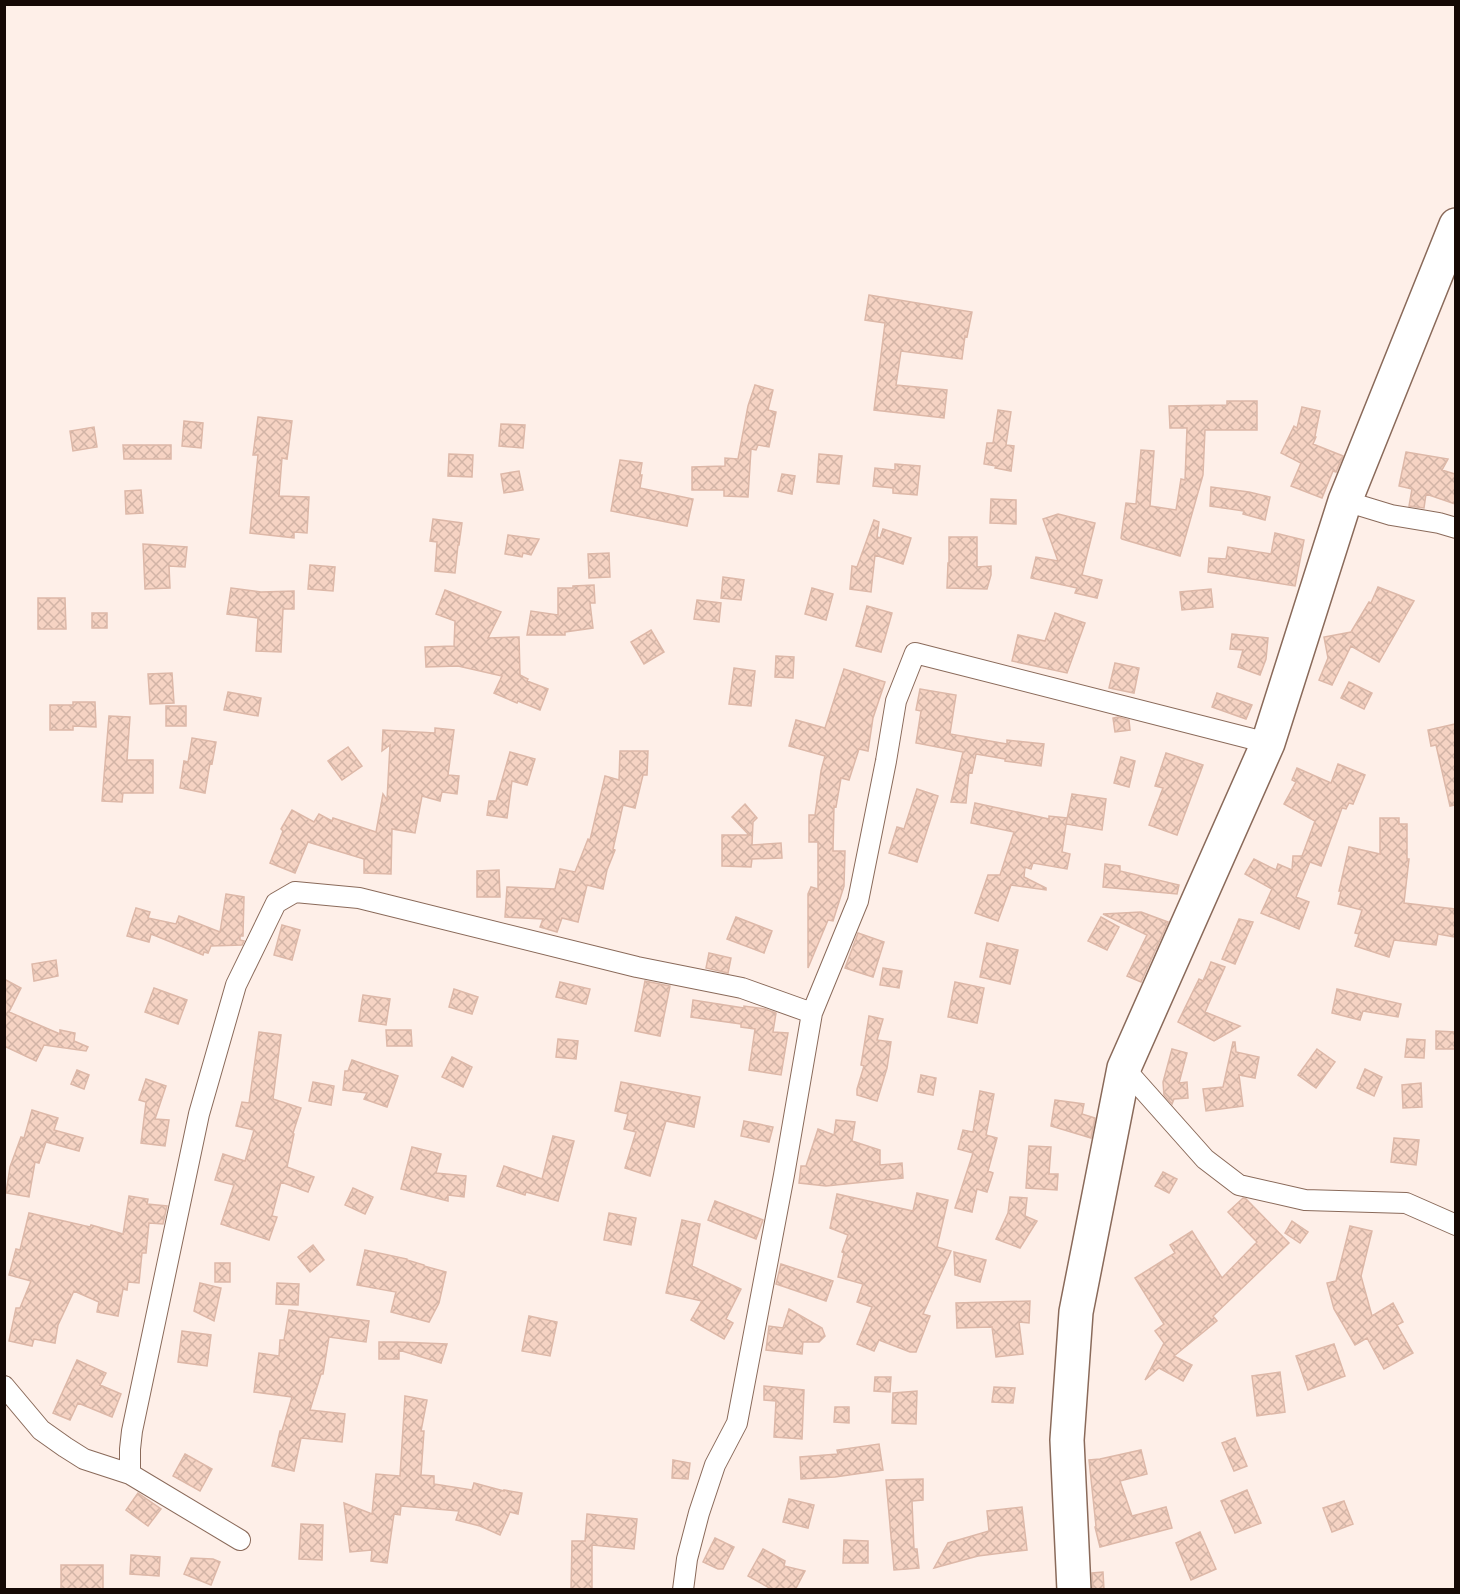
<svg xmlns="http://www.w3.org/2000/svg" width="1460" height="1594" viewBox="0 0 1460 1594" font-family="'Sofia Sans Condensed',sans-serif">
	<defs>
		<pattern id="building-cross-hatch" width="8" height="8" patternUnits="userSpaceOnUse" patternTransform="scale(1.5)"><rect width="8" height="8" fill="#f6d3c3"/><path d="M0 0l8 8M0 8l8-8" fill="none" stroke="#d2b4a6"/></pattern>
	</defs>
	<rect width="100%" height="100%" fill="#feefe8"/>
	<path fill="url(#building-cross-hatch)" stroke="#ddb8a8" stroke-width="1.5" d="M869,295l103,17 -5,25 -2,-1 -3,23 -61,-8 -5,34 51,5 -3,28 -70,-8 11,-87 -20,-3z
		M755,385l18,5 -5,20 8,2 -7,35 -11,-2 -2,5 -5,-1 -3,48 -24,-1v-6h-32v-23l33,-1v-8l13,1 10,-53z
		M1227,401h30v29h-52l-2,45 -23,81 -58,-17 -1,-1 5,-35 10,1 5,-54 13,1 -4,55 26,4 5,-31 4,1 2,-52h-17l-1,-22 58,-1z
		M1302,407l18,4 -5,25 1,1 -3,7 30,12 -7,16 -3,-1 -11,27 -31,-12 10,-23 -20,-10 13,-27 3,2z
		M998,410l13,2 -5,33 8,1 -3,25 -16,-3 1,-2 -12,-2 3,-21h6z
		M258,417l34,4 -5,38 -5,-1 -3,38 30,1 -2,36 -13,-1v6l-44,-5 8,-78h-5z
		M184,421l19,2 -2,25 -19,-2z
		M501,424l24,1 -2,23 -24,-2z
		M94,427l3,20 -24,4 -3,-20z
		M123,445h48v14h-47z
		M1406,452l42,7 -6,11 13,4v30l-29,-10 -2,14 -15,-2 3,-17 -13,-3z
		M449,454l24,1 -1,22 -24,-1z
		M819,454l23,2 -3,28 -22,-2z
		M620,460l22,3 -2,12h2l-2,13 53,11 -6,27 -76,-15z
		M895,464l25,2 -3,29 -24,-2v-5l-20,-2 2,-18 20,2z
		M519,471l4,19 -19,3 -3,-19z
		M782,474l13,2 -3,18 -14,-3z
		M1211,487l38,5 21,5 -5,23 -22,-6 1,-3 -34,-5z
		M141,490l2,23 -17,1 -1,-23z
		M991,499l25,1v24l-26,-1z
		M1058,514l37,9 -13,52 20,5 -5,18 -22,-5 2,-5 -46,-10 5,-21 22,4 -15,-42z
		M433,519l29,4 -3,22h-1l-3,28 -20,-2 2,-29 -7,-1z
		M874,520l5,2 -2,15 3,1 3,-9 28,9 -8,26 -28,-9 -4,37 -21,-3 2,-23 5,1z
		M1275,533l29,7 -9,46 -87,-14 1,-14 17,1 2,-12 43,7z
		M508,535l31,4 -8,16 -8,-2 -1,4 -17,-3z
		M949,537h28v30l14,-1v9l-4,14 -40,-1 1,-25h1z
		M143,544l44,3 -2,20 -16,-1 1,22 -25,1z
		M609,553l1,24 -21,1 -1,-24z
		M310,565l25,2 -2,24 -25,-2z
		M723,577l21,3 -3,20 -20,-2z
		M594,585l1,18h-5l3,25 -28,4v3h-38l4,-24 27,4v-27h15v-2z
		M1378,587l36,14 -35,61 -28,-16 -19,39 -13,-5 9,-22 -4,-21 27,-5 18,-30 2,1z
		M231,588l30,4 33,-1v18h-11l-2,43 -25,-1 2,-33 -31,-4z
		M812,588l21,6 -7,26 -21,-6z
		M1211,589l2,18 -31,3 -2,-18z
		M445,590l56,22 -13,26 31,-1 1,38 8,4 -1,2 21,8 -8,21 -22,-9 -1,2 -23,-10 8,-17 -44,-10 -32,1 -1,-20 29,-1 1,-25 -19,-7z
		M38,598h27l1,31h-28z
		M697,600l24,3 -2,19 -25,-3z
		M867,606l25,7 -11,39 -25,-6z
		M92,613h15v15h-15z
		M1055,613l30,10 -18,50 -55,-12 6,-26 27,6z
		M651,630l13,22 -20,12 -13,-22z
		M1232,634l36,4 -2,21 -6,16 -22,-8 5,-17 -13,-1z
		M776,656l18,1 -1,21 -18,-1z
		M1115,663l24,5 -5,25 -25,-5z
		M734,668l21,3 -4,35 -22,-2z
		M844,669l41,13 -12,36 -5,33 -9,-2 -10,31 -8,-2 -5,29 -2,-1 -1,45h12l-1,35 -11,35 -5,-1 -20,48v-74l3,-7 7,2v-47h-9v-27h6l6,-44 4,-15 -36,-10 7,-26 29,8z
		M172,673l2,30 -24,1 -2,-30z
		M1349,682l23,11 -8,16 -23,-11z
		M920,689l36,6 -6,39 57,10v-4l37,4 -3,22 -36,-5v-2l-29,-5 -4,19 -3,-1 -3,31 -15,-1 12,-50 -47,-9 5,-32 -5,-1z
		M228,692l33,6 -3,18 -34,-6z
		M1217,693l35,12 -6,14 -34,-12z
		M73,702h22l1,25 -23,-1v4h-23v-25h23z
		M166,706h20v20h-20z
		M109,716l21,1 -3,43h26v33h-30l-1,9 -20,-1z
		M1118,717l11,3 1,10 -15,2 -2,-14z
		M1455,724v81l-5,1 -14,-61 -5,1 -3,-16z
		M435,728l19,2 -6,45 11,1 -2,18 -15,-2 -2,9 -18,-5 -7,37 -23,-4 -1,45 -27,-1v-14l-56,-17 -13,31 -25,-10 13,-32 -2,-2 11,-19 22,12 5,-8 13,7 1,-3 43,14 7,-38 4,6 3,-55 -8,6 1,-21 52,3z
		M192,738l24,4 -4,22 -2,-1 -5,30 -25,-5 4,-27 4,1z
		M348,747l14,19 -20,14 -14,-19z
		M620,751h28l-1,24h-4l-8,33 -12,-3 -10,44 2,1 -8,20 -4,19 -16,-4 -9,37 -16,-4 -5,14 -17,-5 3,-8 -38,-2 2,-30 48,2 5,-20 15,3 13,-33 2,1 15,-64 14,4z
		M510,752l25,7 -8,26 -15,-4 -5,37 -20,-3 2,-14h7z
		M1166,753l37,12 -26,70 -28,-10 14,-37 -8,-2z
		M1121,757l14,4 -6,26 -15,-4z
		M1338,764l27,11 -12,29 -4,-1 -3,6 -4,-1 -21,58 -11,-4 -14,35 13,5 -10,27 -38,-16 11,-24 -27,-15 9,-15 22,11 2,-6 14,6 1,-14h9l13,-35 -31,-17 12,-22 -4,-2 5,-12 34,15z
		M917,789l21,7 -21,66 -28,-9 8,-26 7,2z
		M1072,794l34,5 -4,31 -36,-6z
		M975,803l74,16v-3l18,2 -5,34 8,2 -3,15 -34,-6 -2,6 -6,-2 -1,10 22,11v2l-35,-5 -13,36 -23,-8 13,-38h12l14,-43 -43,-9z
		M745,804l12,14 -4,4 -1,23 29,-2 1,15 -30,1 -1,8 -29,-1v-31h27l-17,-18z
		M1380,818h19v6h8v35h2l-5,44 51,6v28l-17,-3 -2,11 -42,-5 -5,17 -34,-11 4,-12 -4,-1 7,-23 -24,-6 3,-13h-2l10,-44 31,7z
		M1105,864l15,2v5l59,14 -2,9 -74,-7z
		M499,870l1,27h-23v-26z
		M226,894l18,3 -1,39h-3v4l4,1 -2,4 -31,1 -3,7 -4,-1 -1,3 -52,-21 -2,8 -22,-6 9,-28 14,4 -2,6 28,6 3,-8 41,16z
		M1141,912l27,10 -27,60 -14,-6 20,-41 -44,-21z
		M736,917l36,14 -8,22 -37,-14z
		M1101,917l18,10 -12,23 -19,-9z
		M1239,919l14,3 -18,42 -13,-5z
		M282,925l18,5 -8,30 -18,-5z
		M858,933l26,9 -11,35 -28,-9z
		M987,943l31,7 -8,34 -30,-7z
		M709,953l22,5 -3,15 -22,-5z
		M56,960l2,16 -24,5 -2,-17z
		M1211,962l14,5 -20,45 35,14 -26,15 -36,-19 21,-43 4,2z
		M883,968l19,3 -3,17 -19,-3z
		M4,979l17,9 -12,24 51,22v-4l15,3 -1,8 14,6 -2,4 -42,-6 -8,16 -32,-15z
		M645,981l25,5 -10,50 -25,-5z
		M560,982l30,7 -4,15 -30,-7z
		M955,982l29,6 -7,35 -29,-6z
		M154,988l33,12 -9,24 -33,-12z
		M454,989l24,8 -6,17 -23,-7z
		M1337,989l64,15 -3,13 -35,-6 -3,9 -28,-7z
		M363,995l27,4 -4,26 -27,-4z
		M693,1000l51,8v-2l21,3 11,4 -3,19 15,1 -7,42 -32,-5 6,-41 -14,-2v-3l-50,-7z
		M869,1016l14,3 -6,21 14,2 -4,26 -10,33 -20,-6v-6l7,-23 -3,-1z
		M386,1030h25l1,16h-25z
		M1436,1031l19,1v17h-19z
		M259,1032l22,3 -8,64 28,9 -8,25 1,1 -7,33 27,10 -6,15 -27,-10 -9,34 5,1 -8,23 -48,-16 13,-39 -19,-5 8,-26 22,7 9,-31 -18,-4 6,-24 7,1z
		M558,1039l20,2 -2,18 -20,-2z
		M1407,1039l18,1 -1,18 -19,-1z
		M1233,1042h2l1,10 23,5 -4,21 -16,-3 4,31 -37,5 -3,-22 20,-2z
		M1172,1049l15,4 -8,30 8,-1 1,16 -14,1 -2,5 -8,-9 -1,-13z
		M1317,1049l18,13 -19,26 -18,-13z
		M452,1057l20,10 -9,20 -21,-10z
		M352,1060l46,16 -11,31 -23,-8 3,-6 -24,-3 2,-19h3z
		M1365,1069l17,8 -8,19 -17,-8z
		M77,1070l12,5 -5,14 -13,-5z
		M921,1075l15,3 -3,17 -15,-3z
		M146,1079l20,7 -11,33 14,1 -4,26 -24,-3 5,-41 -7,-2z
		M313,1082l21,4 -3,19 -22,-4z
		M621,1082l79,15 -6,30 -28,-6 -16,55 -25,-8 11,-36 -12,-3 4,-15 -13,-3z
		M1421,1083l1,24 -19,1 -1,-23z
		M980,1091l14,3 -8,41 11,3 -9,33 5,2 -6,19 -10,-3 -5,23 -17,-4 18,-55 -15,-4 5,-19 10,2z
		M1055,1100l29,4 -2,10 13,4 -4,20 -40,-12z
		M32,1110l26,8 -4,12 29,8 -4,13 -33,-9 -7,21 -4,-1 -6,35 -23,-4 4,-26 11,-30 3,1z
		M836,1120l19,2 -3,19 28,9v15l22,-2 1,15 -77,8 -27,-3 2,-17h5l12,-37 16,6z
		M744,1121l29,6 -4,15 -28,-6z
		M553,1136l21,5 -16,60 -32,-9 -1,3 -28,-9 7,-20 38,13z
		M1394,1138l25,2 -3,25 -25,-3z
		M1029,1146l22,1 -2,27h9l-1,16 -31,-2z
		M412,1147l29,7 -5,19 30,3 -2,21 -16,-2v6l-47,-12z
		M1163,1172l14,7 -8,14 -14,-7z
		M353,1188l20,9 -8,17 -20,-9z
		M917,1193l31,7 -11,47 14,4 -28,63 7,2 -14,36h-6l-31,-12 -5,11 -17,-7 15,-37 -15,-5 6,-18 -25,-7 6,-24 -2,-1 6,-17 -18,-7 7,-34 76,17z
		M129,1196l19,3 -1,5 20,2 -4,18 -14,-1 -3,30h-4l-3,30 -11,-1 -1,8 -4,-1 -5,27 -21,-4 2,-10 -25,-11 -16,34 -3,18 -21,-4 -2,7 -23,-5 7,-33h4l11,-27 -22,-6 7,-26 4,1 9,-37 61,14 1,-2 32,9z
		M1010,1197l17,1 -2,18 12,5 -17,27 -24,-9 12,-26z
		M1243,1198l3,1 43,44 -76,73 4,5 -43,35 18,9 -9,16 -24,-13 -14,12 19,-37 -9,-12 9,-7 -29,-46 40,-25 -5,-8 22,-14 30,47 35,-36 -29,-30z
		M715,1201l48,19 -7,19 -48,-19z
		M609,1213l27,5 -5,27 -27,-5z
		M682,1220l18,4 -8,42 49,23 -15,30 7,4 -9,16 -33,-19 11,-19 -36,-8z
		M1292,1221l16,11 -8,11 -15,-10z
		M1350,1226l22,5 -11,45 11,40 21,-13 10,19 -6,3 16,28 -29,16 -17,-31 -12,7 -21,-36 -7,-26 9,-2z
		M313,1245l11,15 -14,12 -12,-15z
		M365,1250l42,9v1l17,5v1l22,6 -7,31 -10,19 -38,-10 5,-20 -39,-7z
		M954,1252l32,8 -6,22 -25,-7z
		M215,1263h15v19h-15z
		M781,1264l52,17 -7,20 -50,-17z
		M200,1283l21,5 -7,33 -20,-10z
		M277,1283l22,1 -1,21 -22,-1z
		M1030,1301l-1,22 -10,-1 4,32 -27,3 -4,-30 -35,1 -1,-25z
		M789,1309l33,19 3,8 -6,6h-16l-1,12 -36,-4 3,-24 14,2z
		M289,1310l80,11 -3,21 -37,-5 -6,37h-2l-11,36 35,4 -3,28 -41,-4 -7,33 -22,-5 8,-35h2l10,-34 -38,-5 5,-39 20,3 1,-16h4z
		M529,1316l28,6 -7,34 -28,-5z
		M182,1331l29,4 -4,31 -29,-4z
		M379,1342h20l48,2 -6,19 -42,-13v9h-20z
		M1334,1344l11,32 -37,14 -12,-34z
		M77,1360l29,13 -6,12 21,9 -9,23 -34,-14 -8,17 -17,-7z
		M1280,1372l5,40 -28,4 -5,-40z
		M875,1377h16l-1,15 -16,-1z
		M764,1386l40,4 -2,49 -28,-2 2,-36 -12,-1z
		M994,1387l21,1 -2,15 -21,-1z
		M917,1391l-1,33 -24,-1 1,-30z
		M405,1396l22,4 -6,31h3l-3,44 13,1v8l38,6 2,-7 30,8v-1l18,3 -4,21 -8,-2 -10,23 -20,-9 -24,-6 3,-9 -58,-5 -1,9 -6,-1 -7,49 -16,-2 1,-11 -22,2 -6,-49 28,11 4,-40 24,2z
		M835,1407h14v16l-15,-1z
		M1235,1438l12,28 -13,5 -12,-28z
		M879,1444l4,26 -48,7 -34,2 -1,-22 38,-3 -1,-4z
		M1141,1450l6,24 -27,7 12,35 34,-9 6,21 -72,19 -5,-20 1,-1 -7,-66 11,-1z
		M185,1454l27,15 -12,22 -27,-15z
		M673,1460l17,3 -2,16 -16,-1z
		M923,1479v21l-11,1 2,48h3l2,19 -25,2 -8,-90z
		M1247,1490l14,33 -26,10 -14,-32z
		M138,1493l23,16 -13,17 -22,-16z
		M789,1499l25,6 -6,23 -25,-6z
		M1344,1501l9,23 -21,8 -9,-24z
		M1022,1507l5,43 -49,6 -44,12 14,-25 41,-12 -2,-20z
		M587,1514l50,5 -3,30 -42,-4v45h-21l1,-49h13z
		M301,1524l22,1 -1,35 -23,-1z
		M1200,1532l16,37 -25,11 -15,-37z
		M715,1538l19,9 -11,22h-5l-15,-7z
		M844,1540l24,1v22h-25z
		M763,1549l22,12 -1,5 21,5 -10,19h-22l-25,-14z
		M131,1555l29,2 -1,19 -29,-2z
		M191,1558l22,1 7,3 -9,23 -27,-11z
		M61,1565h42v25h-42z
		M1103,1572l1,18h-11l-1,-17z"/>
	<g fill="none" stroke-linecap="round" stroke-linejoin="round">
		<defs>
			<path id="street" d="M1345,501l46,14 48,8 17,5
				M1124,1068l81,91 34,26 66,15 101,3 50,22
				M4,1386l37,44 24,17 19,12 46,15 110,66
				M130,1474v-25l2,-18 67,-317 37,-129 40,-82 19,-11 64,6 278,69 105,21 70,25 46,-112 28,-140 10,-60 19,-48 353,90
				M683,1590l4,-31 12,-46 16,-48 22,-42 47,-248 28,-162"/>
			<path id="highway" d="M1074,1590l-7,-150 9,-128 48,-244 144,-325 77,-242 111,-276"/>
		</defs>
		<use href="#street" stroke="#8a6a5a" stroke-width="22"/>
		<use href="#highway" stroke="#8a6a5a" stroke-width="36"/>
		<use href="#street" stroke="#fff" stroke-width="20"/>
		<use href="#highway" stroke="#fff" stroke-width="33"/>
	</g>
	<rect width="1460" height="1594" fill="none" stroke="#150905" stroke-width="12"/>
</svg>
